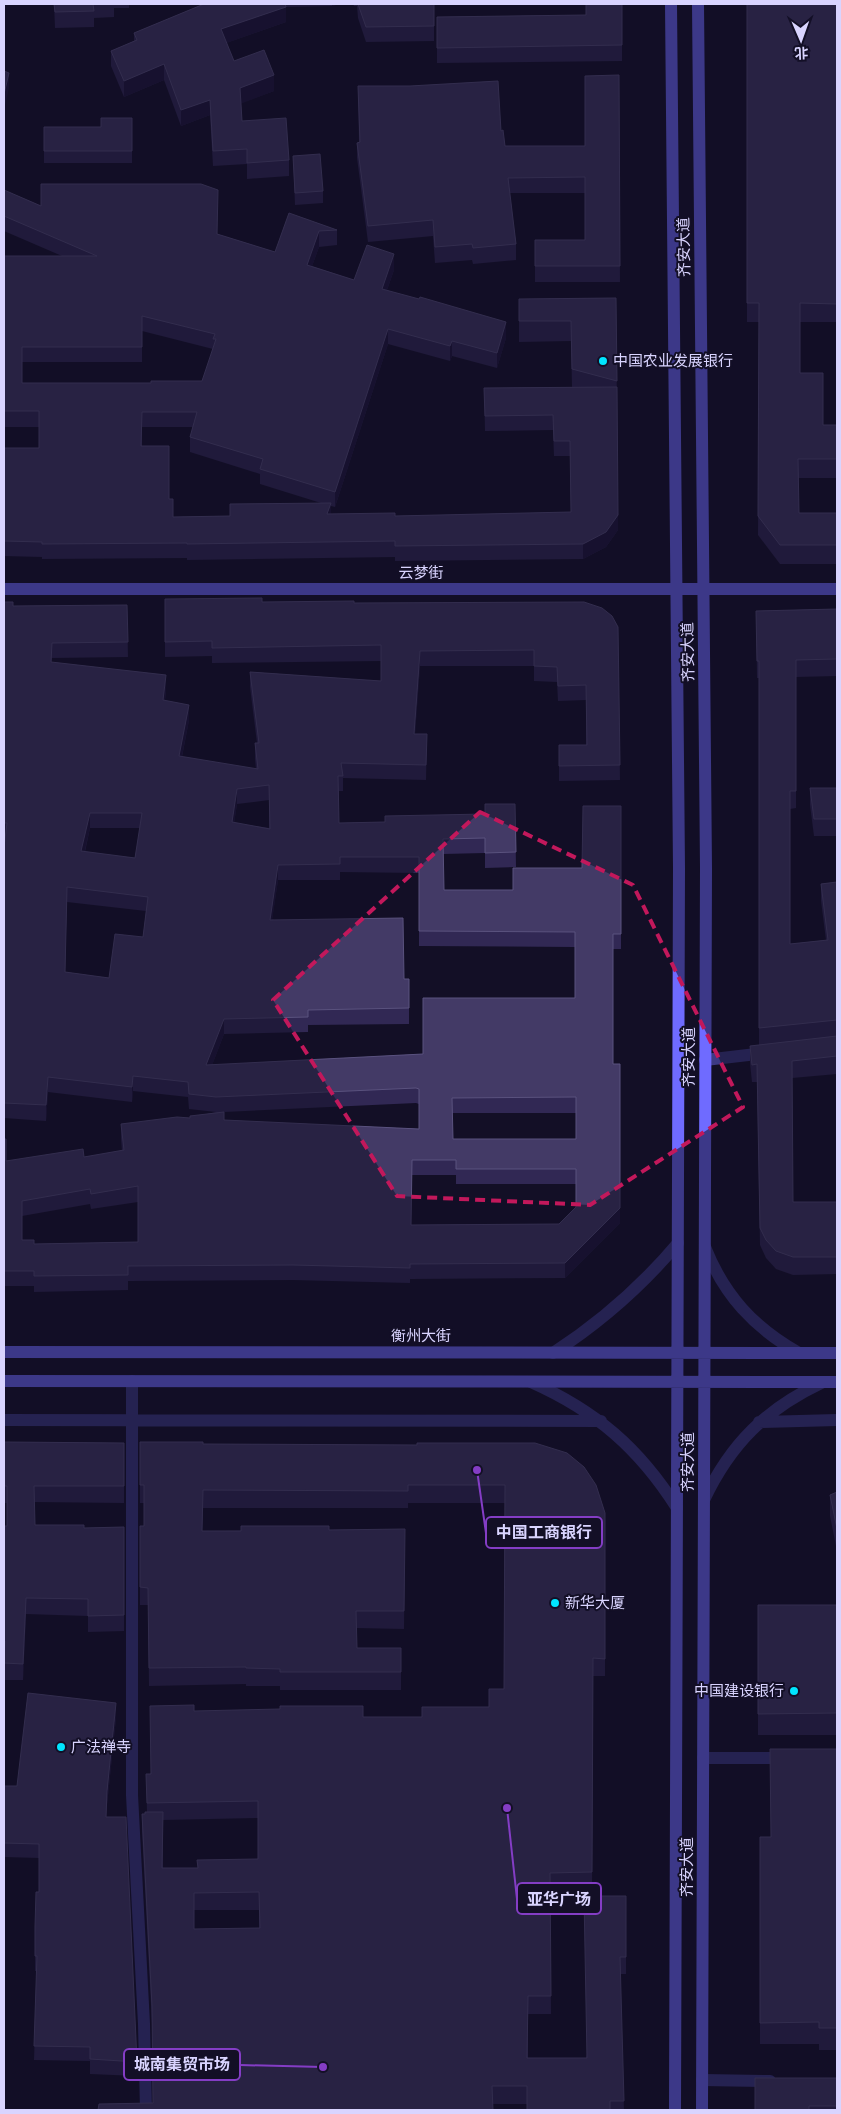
<svg xmlns="http://www.w3.org/2000/svg" width="841" height="2114" viewBox="0 0 841 2114" font-family="Overpass,'Noto Sans SC',sans-serif">
	<rect width="100%" height="100%" fill="#130f26"/>
	<g fill="none" stroke-linecap="round" stroke-linejoin="round">
		<path stroke="#3d3a85" stroke-width="12" d="M705,1060l60,-7
			M705,1247c19,48 49,81 94,106
			M553,1353c48,-31 88,-66 125,-110
			M132,1381v414l12,229 2,86
			M531,1382c65,29 108,66 146,126
			M4,1420l597,1
			M759,1422l78,-2
			M704,1500c27,-57 62,-91 119,-118
			M703,1758h83
			M702,2080l68,1"/>
		<path stroke="#6f6bff" stroke-width="12" d="M671,4l8,864 -4,1242
			M698,4l8,864 -4,1242
			M4,589h833
			M4,1352l833,1
			M4,1381l833,1"/>
	</g>
	<path fill="#312854" fill-rule="evenodd" d="M54,4h75v4h-15v9l-20,1v9l-39,1z
		M204,4h136l-8,2 -46,1v15l-60,21 8,18 40,30 -33,12 1,18 47,39v16l-42,3v-15l-34,2 -3,-51 -29,11 -17,-46 -40,17 -13,-31v-15l23,-10v-8z
		M353,4h81v37l-68,1 -8,-24 -1,-12h-3z
		M622,4v57l-185,2v-46l149,-2z
		M747,4h90v318h-37v51l23,52h14v53h-39l1,35h38v51h-57l-22,-29 1,-213h-12z
		M619,75l1,207h-85v-42h50v-47h-76l7,51v16l-43,4 -1,-4 -37,3 -2,-27 -65,6 -11,-84v-15l2,-1 -1,-56 143,45 4,15h80z
		M132,118v45h-88v-36h57z
		M293,156l30,35v12l-28,2z
		M4,190l37,16 176,28 58,18 14,-39 48,17v15l-18,2 -7,19 42,14 40,-10 -7,20 119,48 -9,30 -45,-12 -2,5 -62,-17 -53,163 -4,-1v8l64,2 176,-4 -1,-56h-16l-1,-26 -68,1 -1,-43 88,-1 -1,-46 -52,1v-43l97,-1 2,232 -12,17 -23,12 -188,2v-4l-208,3v-2l-145,1v-2l-38,-1v-108h35v-21h-35v-171h58l-58,-25zM142,331l71,18 -11,32 -51,2h-129v-21h120zM142,427h51l-3,10v15l70,22v10l61,19 -91,13 -57,1 -4,-18 -27,-53z
		M165,599l97,3 92,1 264,24 2,153 -61,1v-36h27v-45l-28,1 -1,-19 -23,-1v-15h-114l-5,68h12l-1,46 -83,-2v13h-4v32l46,-1 100,-8 30,-10 1,63 -31,1v-15l-42,1 1,36h69l69,-22 39,-62v143h-8v115l7,159 -55,55 -155,1v4l-117,-3 -165,1v9l-94,2v-6h-30v-147l2,22 78,-4 38,-6 -1,-12v-15l69,-6 26,-6 -27,-3 -1,-12 -55,-6 -1,11 -84,-10 -2,29 -42,-3v-271l1,-9h-1v-236l9,4 114,-1 1,52 -76,1 -1,5 115,28 -1,9 24,20 -7,37 74,12 -1,-10v-16h2l-7,-56v-15l131,9v-20l-169,2v-7l-47,1zM269,800v28l-35,-5 3,-19zM90,828h50l-5,30 -50,-6zM340,872l79,1v73l156,1v51l-152,56 -211,11 12,-31 84,-2v-7l101,-1v-45h-5l-132,-60 6,-39h62zM67,902l79,9 -3,26 -34,41 -44,-6zM416,1103l3,1v25l-195,-9v-8zM452,1113h124v26h-123zM412,1175h44v9h120v24l-17,16 -148,1zM138,1202v40l-104,2 -12,-4v-24l68,-12 1,5z
		M837,609v67l-41,1v131l-6,1v135l36,-4 -5,-39v-17l16,-2v192l-45,4 1,124h44v72l-44,1 -17,-6 -10,-11 -6,-13 -3,-163h-5l-2,-19v-17l9,-1v-367h-2l-1,-67z
		M810,788h27v48h-23l-4,-31z
		M4,1442l120,1v60l-90,-1 1,23 49,3 40,-1v104l-36,1v-16l-62,-2 -3,66h-19v-154h3v-23h-3z
		M140,1442l63,2 214,1 188,68v163h-12l-1,214h-42l1,124h-23v44h58l40,-162v78h-6l4,136h-97v-6l-374,-1 -1,-79 -10,-192v-18h3l2,-2 -1,-38h4l44,-63 169,6h59l67,-10 15,-18 1,-186h-97v5h-205l-1,23 203,-2 -1,100 -47,-1v20h44v42h-121v-4h-34v-2l-97,2 -1,-81h-8v-79h4v-23h-4zM258,1818v41l-60,9h-35v-48zM194,1910h65v18l-65,1z
		M837,1492v59l-7,-35v-21z
		M758,1605h79v130h-79z
		M116,1718l-9,87 -1,12 31,245v14l-47,-2v-13l-56,-1 3,-89h-2v-44l4,-35v-34l-35,-1v-71h13z
		M837,1749v301h-18v-6h-59v-207h11z
		M837,2078v32h-82z"/>
	<path fill="#1d163a" d="M332,4h8l-8,2z
		M286,7v15l-65,23v-16z
		M164,64v16l-40,17v-16z
		M9,73v15l-5,21v-15z
		M274,75v16l-34,13v-16z
		M210,100v15l-29,11v-16z
		M319,231v16l-12,33v-15z
		M394,254v16l-12,34v-15z
		M506,322v16l-9,30v-15z
		M388,329v15l-53,163v-15z
		M452,341v15l-2,5v-15z
		M331,503v15l-4,-4z
		M618,515v15l-12,17 -23,12v-15z
		M420,651v15l-6,83v-15z
		M166,675v16l-3,24v-15z
		M189,705v15l-10,51v-15z
		M237,789v15l-5,33v-15z
		M90,813v15l-9,39v-16z
		M278,865v15l-8,55v-15z
		M224,1019v15l-18,47v-16z
		M133,1076v15l-1,11v-15z
		M48,1077v15l-2,29v-16z
		M620,1208v15l-55,55v-15z
		M26,1598v16l-3,66v-16z
		M116,1703v15l-9,87v-14z"/>
	<path fill="#433a66" stroke="#5a527e" fill-rule="evenodd" d="M54,4h39l1,7 -39,1z
		M204,4h81l1,3 -65,22 13,32 30,-11 10,25 -34,13 2,33 44,-3 3,42 -42,3v-14l-34,2 -3,-51 -29,10 -17,-46 -40,17 -13,-30 26,-11 -3,-7z
		M358,4h76v22l-68,1z
		M586,4h36v41l-185,3v-31l149,-2z
		M747,4h90v300l-37,-1v70h23v52h14v34h-39l1,54h38v32h-57l-22,-29 1,-213h-12z
		M4,71l5,2 -5,21z
		M619,75l1,191h-85v-26h50v-63l-77,1 8,66 -43,4 -1,-4 -37,3 -2,-27 -65,6 -11,-83 3,-1 -2,-56h52l88,-5 3,50 2,-1 2,16h80v-70z
		M101,118h31v33h-88v-24h57z
		M320,154l3,37 -28,2 -2,-37z
		M41,184h160l17,6 -1,44 58,18 14,-39 48,17 -18,1 -12,34 47,15 13,-35 27,9 -12,35 37,10 1,-2 86,25 -9,31 -45,-12 -2,5 -62,-17 -53,163 -75,-23 3,-10 -73,-22 7,-25h-55l-1,34h28v53h4v18l57,-1v-12l101,-1 -4,11 68,-1v3l176,-4 -1,-71h-16l-1,-26 -68,1 -1,-28 133,-1 1,128 -12,17 -23,12 -188,2v-5l-208,3v-1l-145,1v-2l-38,-1v-93h35v-37h-35v-155h93l-93,-40v-26l37,16zM142,316l73,18 -2,5h3l-14,42h-51v2h-129v-36h120z
		M616,298l1,83 -45,-12 -1,-48h-52v-22z
		M262,598v4l92,-1v2l230,-1 18,6 10,8 6,11 2,138 -61,1v-21h28l-1,-60 -28,1 -1,-19 -23,-1v-16l-114,1 -6,83h13l-1,31 -85,-2 2,13h-5l1,47 46,-1v-6l100,-2v-10h30l1,48 -31,1v-15l-42,1 1,51h69v-22h69l1,-62h38v128h-8v130h7v144l-55,55 -155,1v4l-117,-3 -165,1v9l-94,1v-5h-30v-132h2v22l77,-12 1,8 40,-7 -3,-26 56,-7 13,1v-2l34,-4v8l195,9v-40l-3,-1 -200,9 -27,-3 -1,-12 -55,-6 -1,11 -84,-10 -2,28 -42,-2v-256l3,-24h-3v-221h9v4l114,-1 1,37 -76,1 -1,19 115,13 -3,25 26,5 -10,51 79,13 -3,-26h4l-9,-71 131,9v-36l-169,3v-7l-47,1v-43zM269,785l1,44 -38,-7 5,-33zM90,813h52l-7,45 -54,-7zM340,857h79v74l156,1v66h-152v56l-217,11 18,-46 84,-2v-7l101,-2v-29h-5l-1,-61 -133,2 8,-55 62,-1zM67,887l81,10 -5,40 -28,-3 -6,44 -44,-6zM576,1097v42h-123l-1,-41zM412,1160h44v9h120v38l-17,17 -148,1zM138,1186v56l-104,2v-4h-12v-39l68,-12 1,5z
		M837,609v50l-41,1v131h-6v153l38,-4 -7,-56 16,-2v138l-78,8v-367h-2l-1,-50z
		M810,788h27v31h-23z
		M837,1036v20l-45,5 1,141h44v55h-44l-17,-6 -10,-11 -6,-12 -3,-164 -5,1 -2,-19z
		M4,1442l120,1v43h-90l1,39h49v3l40,-1v88l-36,1v-17l-62,-1 -3,66 -19,-1 1,-22h-1v-115h3v-40h-3z
		M140,1442h63v2l214,1v-2h118l32,10 17,14 12,18 9,28v146l-12,-1 -1,214 -42,1 1,123h-23l-1,62h60l-3,-162h42v61h-6l4,144h-14v9h-83v-24h-35l1,24h-395l1,-6 54,-1 -1,-97 -10,-192h3v-2h18l-1,56h36l-1,-8 61,-1v-58l-111,2 -1,-29h5l-1,-68 44,-1v6l86,-2v-3h83v11h59v-10h67v-18h15l1,-204h-97v6l-205,-1 -1,41h39v-5h88v4l76,-1 -1,82h-48l1,37h44v24h-121v-3l-34,-1v-1l-97,1 -1,-80 -8,-1v-61h4v-41h-4zM259,1892l1,36 -66,1v-36z
		M837,1492v37l-7,-34z
		M758,1605h79v108l-79,1z
		M28,1693l88,10 -9,88 -1,26h20l11,245 -47,-3v-12l-56,-1 3,-90h-2v-29l1,-35h3v-48l-35,-1v-57h13z
		M770,1749h67v279h-18v-6l-59,1v-186h11z
		M755,2078h82v28h-28v4h-54z"/>
	<path d="M0 0H841V2114H0ZM480,812l153,73 110,222 -153,98 -193,-9 -124,-196z" fill="#130f26" fill-opacity=".55" fill-rule="evenodd"/>
	<path fill="none" stroke="#c2185b" stroke-width="4" stroke-dasharray="10 6" stroke-linejoin="round" d="M480,812l153,73 110,222 -153,98 -193,-9 -124,-196z"/>
	<g fill="#00e5ff" stroke="#130f26" stroke-width="2">
		<circle cx="603" cy="361" r="5"/>
		<circle cx="555" cy="1603" r="5"/>
		<circle cx="794" cy="1691" r="5"/>
		<circle cx="61" cy="1747" r="5"/>
	</g>
	<g text-anchor="middle" stroke-width="4" stroke-linejoin="round" paint-order="stroke">
		<g font-size="15" fill="#d9d4ff" stroke="#130f26">
			<text transform="translate(684 247) rotate(-91)" y="5">齐安大道</text>
			<text x="421" y="578">云梦街</text>
			<text transform="translate(688 652) rotate(-91)" y="5">齐安大道</text>
			<text transform="translate(689 1057) rotate(-90)" y="5">齐安大道</text>
			<text x="421" y="1341">衡州大街</text>
			<text transform="translate(688 1462) rotate(-90)" y="5">齐安大道</text>
			<text transform="translate(687 1867) rotate(-90)" y="5">齐安大道</text>
		</g>
		<g font-size="15" fill="#d9d4ff" stroke="#130f26" text-anchor="start">
			<text x="613" y="366">中国农业发展银行</text>
			<text x="565" y="1608">新华大厦</text>
			<text x="784" y="1696" text-anchor="end">中国建设银行</text>
			<text x="71" y="1752">广法禅寺</text>
		</g>
	</g>
	<path fill="none" stroke="#843dc5" stroke-width="2" d="M477 1470L486 1533M507 1808L517 1899M323 2067L240 2065"/>
	<g fill="#843dc5" stroke="#130f26" stroke-width="2">
		<circle cx="477" cy="1470" r="5"/>
		<circle cx="507" cy="1808" r="5"/>
		<circle cx="323" cy="2067" r="5"/>
	</g>
	<g fill="#130f26" stroke="#843dc5" stroke-width="2">
		<rect x="486" y="1517" width="116" height="31" rx="5"/>
		<rect x="517" y="1883" width="84" height="31" rx="5"/>
		<rect x="124" y="2049" width="116" height="31" rx="5"/>
	</g>
	<g font-size="16" text-anchor="middle" font-weight="bold" fill="#d9d4ff">
		<text x="544" y="1538">中国工商银行</text>
		<text x="559" y="1905">亚华广场</text>
		<text x="182" y="2070">城南集贸市场</text>
	</g>
	<rect width="841" height="2114" fill="none" stroke="#d9d4ff" stroke-width="10"/>
	<g transform="translate(801 40) rotate(178)" stroke="#130f26" stroke-width="4" paint-order="stroke">
	<path d="M0-4L9 19L0 12L-9 19Z" fill="#d9d4ff"/>
	<text y="-8" font-size="14" font-weight="bold" text-anchor="middle" fill="#d9d4ff">北</text>
	</g>
</svg>
